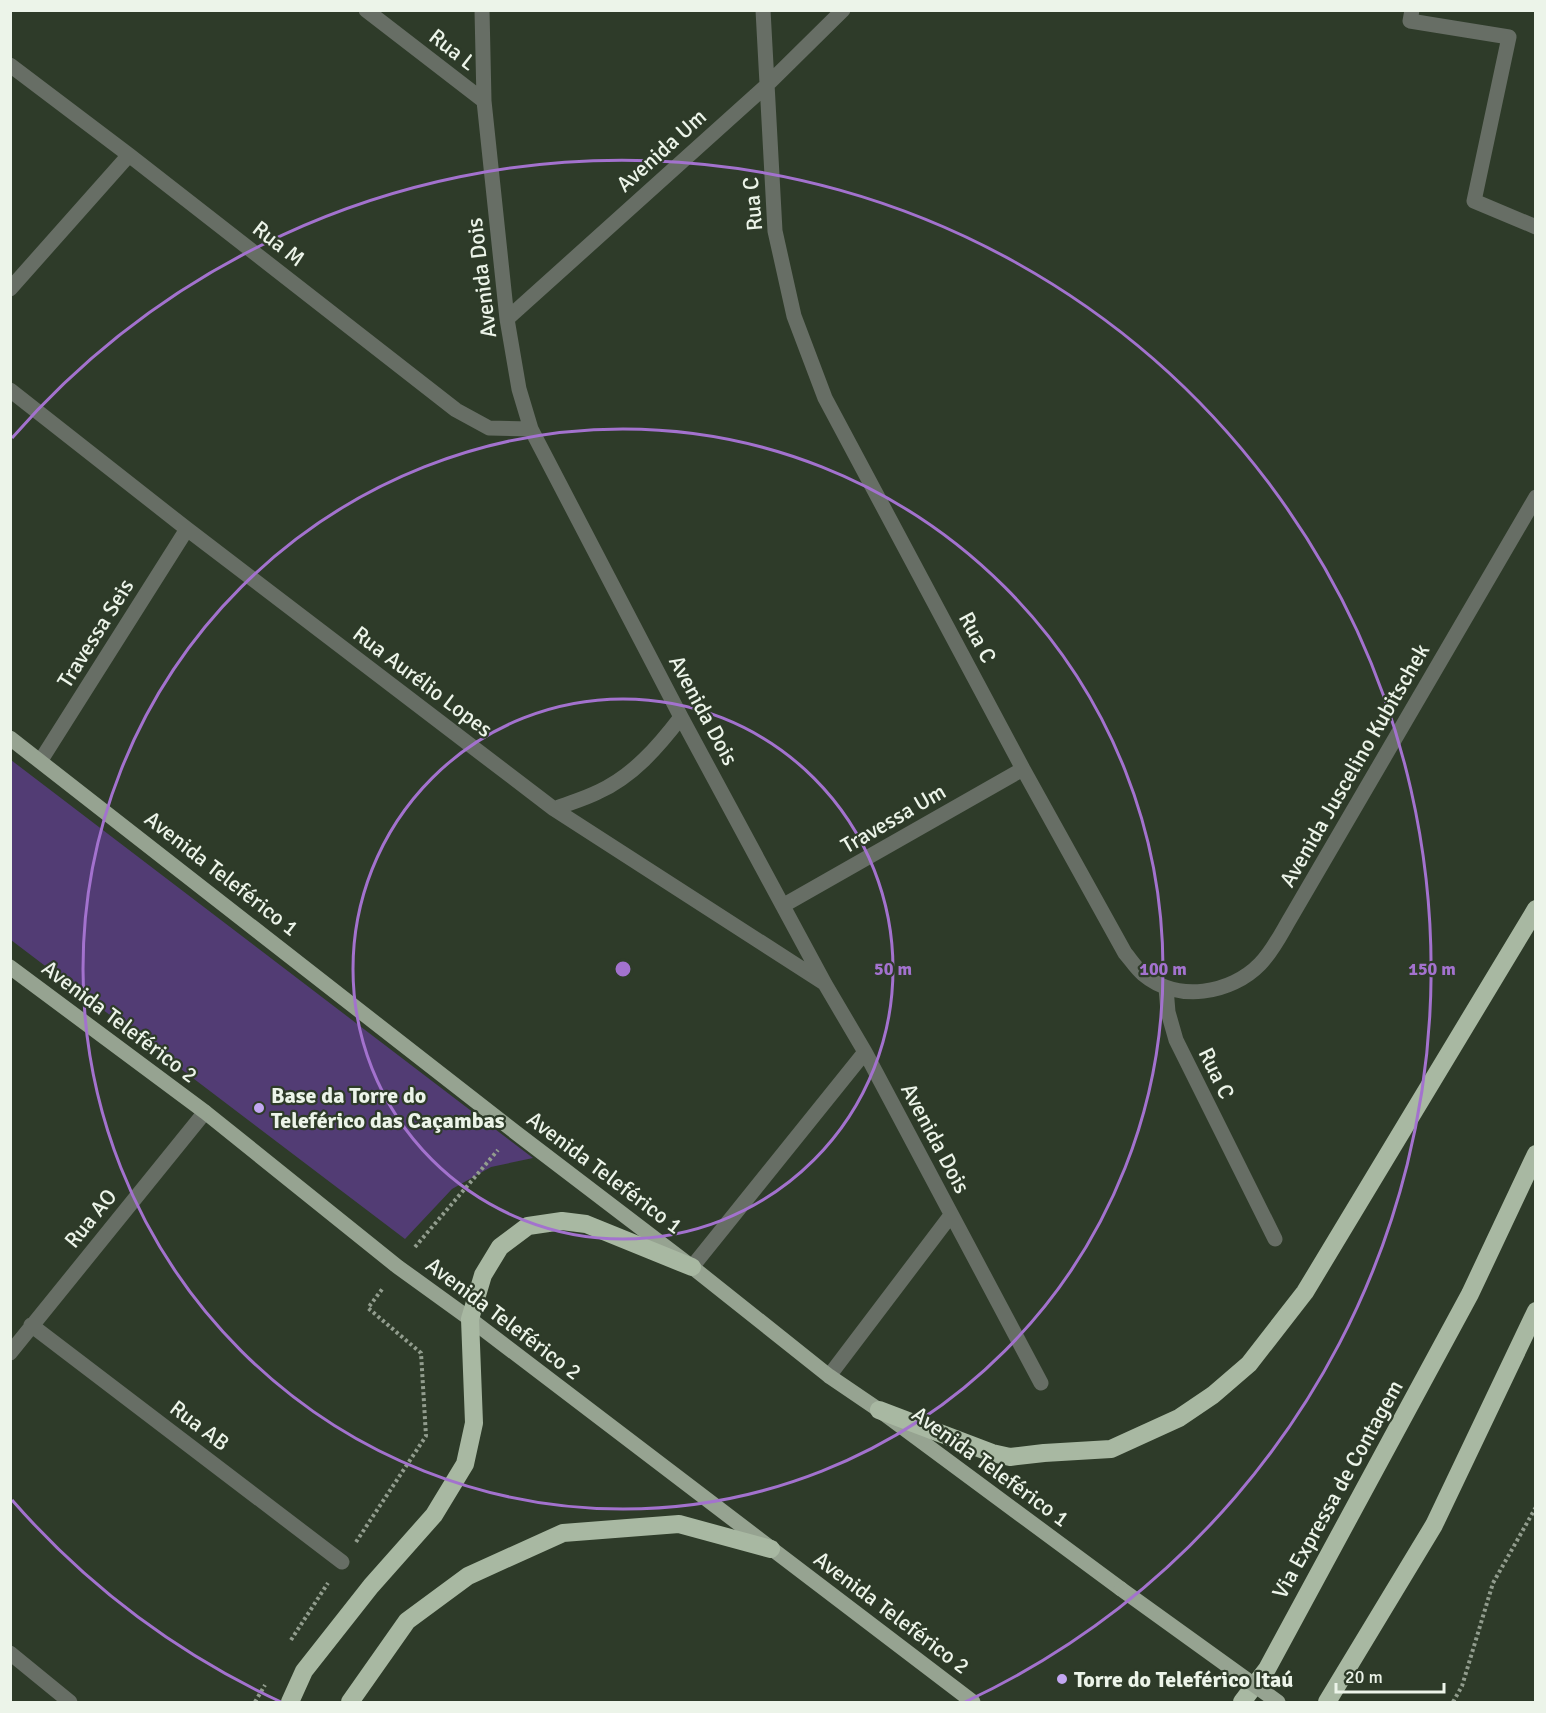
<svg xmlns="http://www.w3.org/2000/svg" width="1546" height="1713" viewBox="0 0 1546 1713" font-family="Signika,sans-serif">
	<rect width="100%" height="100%" fill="#2e3b29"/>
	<path fill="#523c74" d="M11,760l522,398 -42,9 -39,22 -47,50 -394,-299z"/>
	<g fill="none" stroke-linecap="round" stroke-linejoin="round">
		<path stroke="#929d8e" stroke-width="4" stroke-dasharray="3 3" stroke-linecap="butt" d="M415,1247l83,-97
			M356,1542l70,-106 -5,-83 -53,-45 15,-20
			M291,1640l37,-57
			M255,1702l10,-17
			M1453,1702l9,-16 31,-103 43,-76"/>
		<path stroke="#676e65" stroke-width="15" d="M366,10l118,91
			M482,10l2,91 23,218 12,70 12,40 150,288 144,267 40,68 176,331
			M763,10l12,221 19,85 31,82 198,371 102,184c6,7 11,15 18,21 34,29 88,20 117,-10 13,-13 22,-32 31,-47l245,-420
			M1412,10l-2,11 99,16 -35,164 62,26
			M10,65l119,90 327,255 33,18 42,1
			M10,289l119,-134
			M507,319l260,-234 76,-75
			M10,390l177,139 367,280 270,174
			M41,760l146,-231
			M554,809c15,-6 30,-10 44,-17 35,-16 60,-45 83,-75
			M784,905l239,-136
			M1166,988l2,24 8,28 99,199
			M692,1267l173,-215
			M31,1325l311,237
			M10,1353l195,-241
			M829,1376l122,-161
			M10,1653l60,49"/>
		<path stroke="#96a391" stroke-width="15" d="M10,738l505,394 177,135 137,109 50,34 242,179
			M10,967l195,145 193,155 72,52 503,383"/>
		<path stroke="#a8b8a2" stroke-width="18" d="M879,1410l113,43 18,4 34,-4 67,-4 68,-31 34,-23 36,-31 56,-72 231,-383
			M290,1702l14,-31 67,-85 63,-71 31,-51 9,-41 -4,-104 13,-44 17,-28 28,-21 34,-5 24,3 106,43
			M350,1702l57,-81 61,-45 95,-43 116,-9 92,25
			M1242,1702l25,-33 203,-375 66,-140
			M1327,1702l107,-177 102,-214"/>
		<path stroke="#96a391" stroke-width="15" d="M1121,1589l157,113"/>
	</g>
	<g fill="none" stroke="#a372ce" stroke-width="3">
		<circle cx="623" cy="969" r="270"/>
		<circle cx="623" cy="969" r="540"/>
		<path d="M281 1702A809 809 0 0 1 12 1500M12 438A809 809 0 1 1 965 1702"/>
	</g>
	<g fill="#c3a7f2" stroke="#2e3b29" stroke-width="2">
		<circle cx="259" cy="1108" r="6"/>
		<circle cx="1062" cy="1679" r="6"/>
	</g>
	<g text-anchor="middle" stroke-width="4.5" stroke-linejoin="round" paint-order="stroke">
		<g font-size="22" fill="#ecf4e9" stroke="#2e3b29">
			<text transform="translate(453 49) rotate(38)" y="8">Rua L</text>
			<text transform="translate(661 150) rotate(-42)" y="8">Avenida Um</text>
			<text transform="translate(752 204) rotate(-95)" y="8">Rua C</text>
			<text transform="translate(279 243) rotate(38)" y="8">Rua M</text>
			<text transform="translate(481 278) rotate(-97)" y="8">Avenida Dois</text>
			<text transform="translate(95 633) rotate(-58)" y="8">Travessa Seis</text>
			<text transform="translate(978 637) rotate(62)" y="8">Rua C</text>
			<text transform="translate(423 681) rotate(37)" y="8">Rua Aurélio Lopes</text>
			<text transform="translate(704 710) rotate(62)" y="8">Avenida Dois</text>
			<text transform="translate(1354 765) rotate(-60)" y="8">Avenida Juscelino Kubitschek</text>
			<text transform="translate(893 818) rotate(-30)" y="8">Travessa Um</text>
			<text transform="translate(222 873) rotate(38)" y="8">Avenida Teleférico 1</text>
			<text transform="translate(120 1021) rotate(37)" y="8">Avenida Teleférico 2</text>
			<text transform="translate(1217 1073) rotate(64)" y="8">Rua C</text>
			<text transform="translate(936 1138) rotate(62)" y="8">Avenida Dois</text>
			<text transform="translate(605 1172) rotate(37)" y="8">Avenida Teleférico 1</text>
			<text transform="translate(90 1218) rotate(-51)" y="8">Rua AO</text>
			<text transform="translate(504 1318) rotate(37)" y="8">Avenida Teleférico 2</text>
			<text transform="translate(200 1425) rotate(37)" y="8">Rua AB</text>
			<text transform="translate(991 1466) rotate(36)" y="8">Avenida Teleférico 1</text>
			<text transform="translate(1337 1489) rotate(-61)" y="8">Via Expressa de Contagem</text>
			<text transform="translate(892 1612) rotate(37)" y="8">Avenida Teleférico 2</text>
		</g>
		<g font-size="22" font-weight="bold" fill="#ecf4e9" stroke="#2e3b29" text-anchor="start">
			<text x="271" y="1103">Base da Torre do<tspan x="271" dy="25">Teleférico das Caçambas</tspan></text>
			<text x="1074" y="1687">Torre do Teleférico Itaú</text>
		</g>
	</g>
	<circle cx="623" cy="969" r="9" fill="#a372ce" stroke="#2e3b29" stroke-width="3"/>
	<g font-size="18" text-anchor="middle" font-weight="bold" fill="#a372ce" stroke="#2e3b29" stroke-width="4.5" stroke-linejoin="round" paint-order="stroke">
		<text x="893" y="975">50 m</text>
		<text x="1163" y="975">100 m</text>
		<text x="1432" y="975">150 m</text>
	</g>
	<rect width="1546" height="1713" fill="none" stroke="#ecf4e9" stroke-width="24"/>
	<path d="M1336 1683v9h108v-9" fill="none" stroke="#ecf4e9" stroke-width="3"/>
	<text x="1345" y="1683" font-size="18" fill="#ecf4e9" stroke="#2e3b29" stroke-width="4.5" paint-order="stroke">20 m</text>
</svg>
